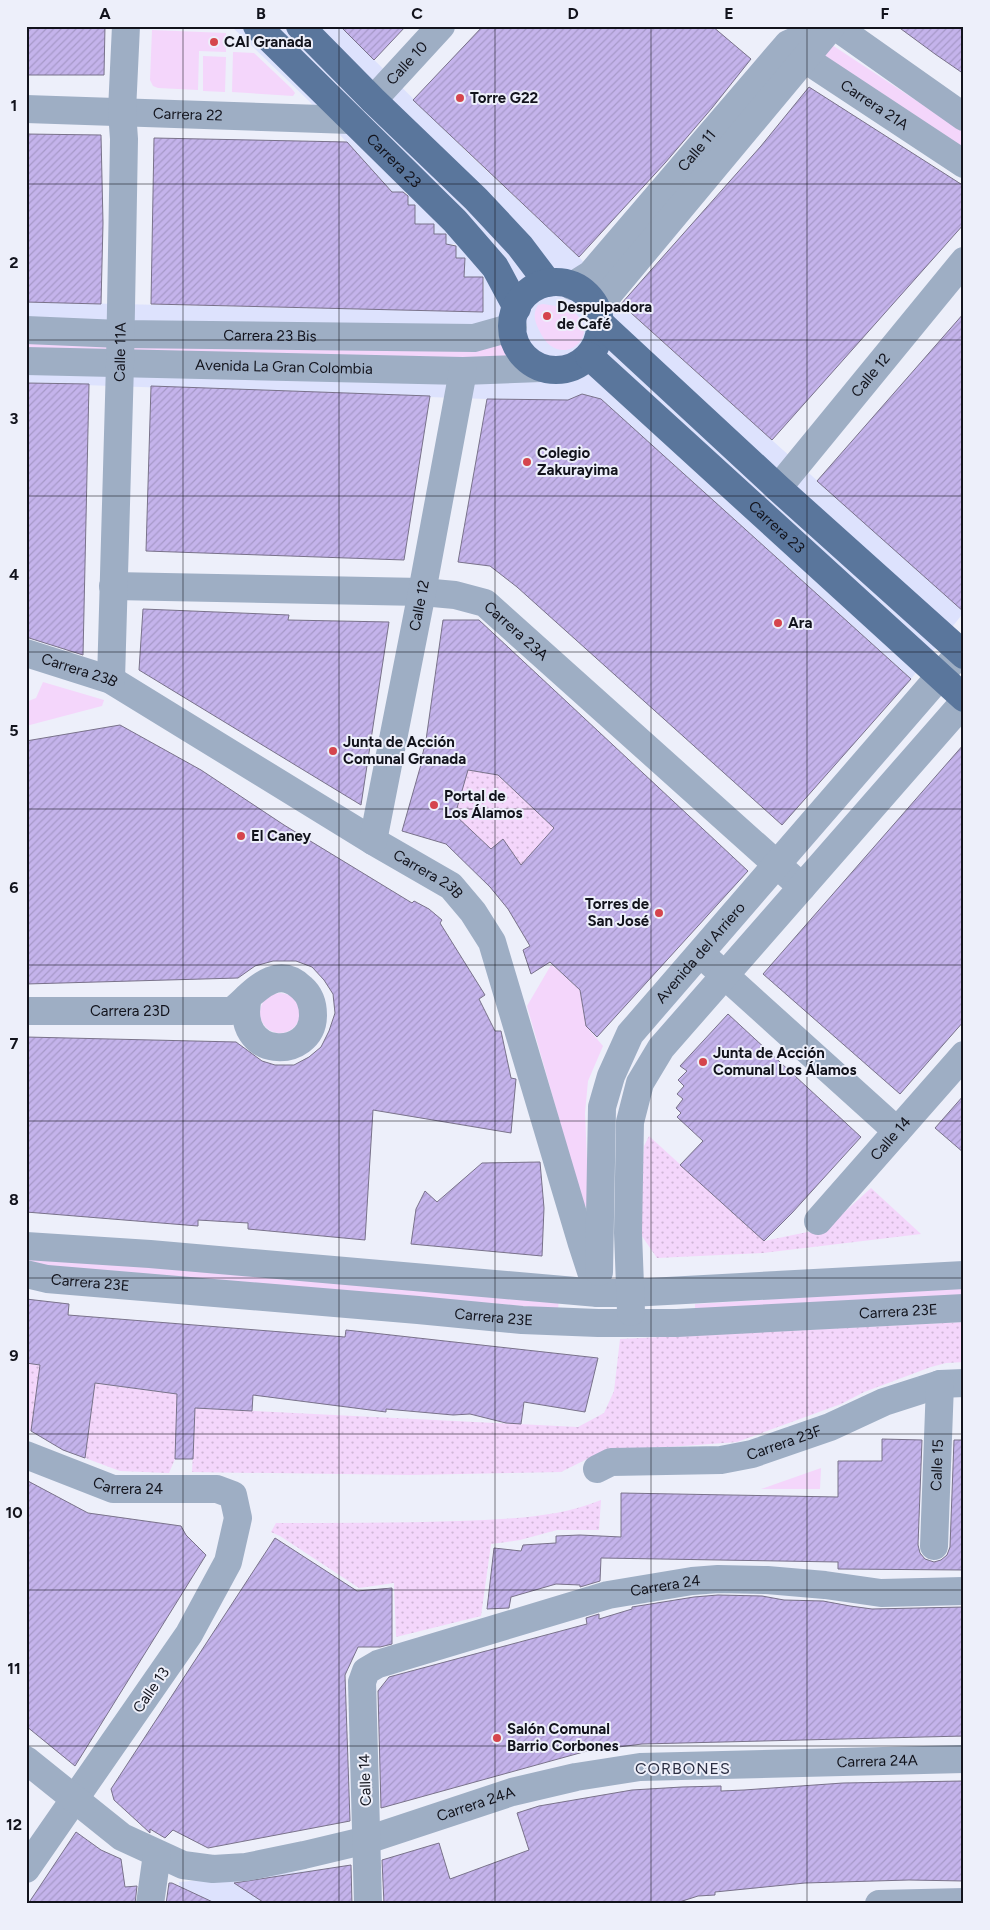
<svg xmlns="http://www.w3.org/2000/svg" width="990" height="1930" viewBox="0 0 990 1930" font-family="Figtree,sans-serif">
	<defs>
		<pattern id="grass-dots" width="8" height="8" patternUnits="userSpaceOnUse" patternTransform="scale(1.25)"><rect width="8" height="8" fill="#f4d6fb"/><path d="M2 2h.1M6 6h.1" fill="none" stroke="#d0b7d7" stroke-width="1.8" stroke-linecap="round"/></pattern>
		<pattern id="building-hatch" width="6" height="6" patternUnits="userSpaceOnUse" patternTransform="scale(1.25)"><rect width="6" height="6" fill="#c4b3eb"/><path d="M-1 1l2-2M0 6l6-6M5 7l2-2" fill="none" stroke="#a799c9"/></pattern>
	</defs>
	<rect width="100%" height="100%" fill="#edeffa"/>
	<path fill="#dde2fd" d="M231,26h109l132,131 107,100 42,48 343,307 -53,67 -311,-280 -18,-5 -14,6 -81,-1 -461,-16v-81l457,10 1,-34 -20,-1 1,-19h-9v-14h-10l-12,-10v-10h-19v-19h-7v-13h-16l-83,-91z
		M316,1870l3,34h-138l-2,-22z"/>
	<path fill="url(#grass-dots)" d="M421,761l64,12 2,-8 67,63 -20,23v33l-31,-44 -12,9 -75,-67z
		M649,1136l115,105 63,-13 44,-40 50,46 -158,19 -106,5 -20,-29 7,-83z
		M964,1322v40l-18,1 -15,4 -67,25 -23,12 -104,38 -121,9 -25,6 -30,15 -151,3 -218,-3 3,-60h-18l-2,47 -6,14 -49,-2 -35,-13 9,-66 -56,-9 -7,48 -5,-1v-67l17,3 17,13 155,20 -1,10 364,18 26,-14 10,-22 6,-52z
		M601,1500l-2,30h-42l-37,10 -29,4 -10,72 -85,21 -2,-54 -35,5 -79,-52 -9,-4 5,-9c61,0 122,0 183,-2 46,-2 100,-3 142,-21z"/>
	<path fill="#f4d6fb" d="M152,30l74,3v19l-27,-1 -1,39 -40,-2 -5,-2 -3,-6z
		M826,41l138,91v20l-147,-97z
		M233,52l21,1 38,36 3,4 -2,3 -61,-4z
		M203,56l23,1 -1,35 -22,-1z
		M543,304c9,1 27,4 33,10 26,23 -18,59 -37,16 -4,-8 -7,-16 -1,-25z
		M26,338l87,3 -1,13 -86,-1z
		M502,341l9,19 -381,-5v-12z
		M43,682l61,18 -2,6 -76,20v-24l10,-4z
		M551,965l6,4 23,21 6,36 17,20 -15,35 -3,32 4,93 -5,1 -57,-201z
		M260 1013a20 20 0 1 1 40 0a20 20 0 1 1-40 0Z
		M26,1255l533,45 -1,9 -532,-45z
		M964,1287v8l-269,16v-7z
		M821,1468l-1,21h-59z"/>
	<path fill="url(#building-hatch)" stroke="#79728a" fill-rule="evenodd" d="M26,26h79l-1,49h-78z
		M340,26h66l-32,34z
		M483,26h229l39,33 -39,49 -47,55 -86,94 -166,-157z
		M897,26h67v48l-29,-20z
		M809,87l155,99v38l-192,216 -151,-136 140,-158z
		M26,134l75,1 2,88 -2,81 -75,-2z
		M154,138l193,4 45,50h11l5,4v9h7v19h19v10h12v10l10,2v12h9l-1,19h19v35l-332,-8z
		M964,313v299l-147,-131z
		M26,383l63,1 -6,271 -57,-18z
		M151,386l279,10 -26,164 -258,-9z
		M582,394l19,5 310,280 -129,146 -265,-238 -27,-21 -32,-4 29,-163 81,1z
		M143,609l146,6 -1,5 101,2 -28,183 -222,-135z
		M443,620h36l269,251 -151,166 -11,-11 -6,-36 -30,-28 -19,12 -8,-24 7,-4 -22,-37 -18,-22 -44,-43 -44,-13 20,-70h-1l5,-21zM468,770l30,5 56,53 -33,37 -18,-26 -12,10 -36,-34z
		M120,725l81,45 83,55 128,78 2,-2 15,8 13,11 -2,3 45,72 -6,4 16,32h6l10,47 5,1 -5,54 -138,-23 -8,130 -117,-11v-6l-50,-3v6l-172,-14v-175l210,5 26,19 13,4h19l15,-8 12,-10 8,-16 6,-18 -2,-19 -9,-14 -12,-13 -16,-6h-23l-18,5 -17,12 -212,6v-243z
		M964,744v277l-64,73 -137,-120z
		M728,1014l133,123 -69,76 -28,28 -84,-76 23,-24 -26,-24 4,-4 -5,-5 7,-9 -6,-5 7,-8 -6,-6 9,-9 -7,-5z
		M964,1095v58l-29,-25z
		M540,1162l4,46 -2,48 -131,-12 5,-35 9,-18 12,11 45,-39z
		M26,1299l43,5 -1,11 277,22 1,-7 252,28 -13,54 -61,-10 -3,22 -15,-1 -36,-9 -17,1 -67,-6v3l-133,-17 -1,16 -57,-3 -2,51h-18l2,-65 -82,-11 -10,75 -22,-8 -32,-19 9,-66 -14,-2z
		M882,1439l40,1 -4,105 2,8 5,6 9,3 7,-2 6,-5 3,-8 4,-107h10v130l-126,-1v-7l-237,-4 -1,23 -20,6v-2l-24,-1 -45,13 -2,11 -22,1 7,-61 27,3 2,-6 33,-2v-7l24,-1 41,2v-44l217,4v-36h44z
		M26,1480l62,33 93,13 5,9 20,20 -131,211 -49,-40z
		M275,1538l82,53 35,-3v56l-12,3h-22l-13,28 5,146 -142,27 -35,-18 -8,8 -15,-9v4l-36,-33 -3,-11z
		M718,1595l44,1 22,4 39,1 27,5 22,3 92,-2v129l-322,8 -55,7 -206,57 -3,-117 11,-14 198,-53 -1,-6 13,-4v5l33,-10v-2l62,-10z
		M964,1781v100l-55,-1 -104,3 -90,9v3l-17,1 -25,8h-289l-2,-44 57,-17 11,36 79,-29 -12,-37 22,-7 93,-16 50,-3 39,-1v5l23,-1 99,-7z
		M76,1832l25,18 20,9 4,28 12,-1 -2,18h-107z
		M351,1865l1,39h-86l-32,-21z
		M169,1883h3l45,21h-51z"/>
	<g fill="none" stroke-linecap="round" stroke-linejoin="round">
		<g stroke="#9eaec4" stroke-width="28">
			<path d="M835,26l129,91"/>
			<path id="s1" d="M792,47l13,12 159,105"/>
			<path id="s2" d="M373,100l68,-74"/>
			<path id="s3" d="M26,109l325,11"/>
			<path id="s4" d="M572,286l19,-12 197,-230 41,-18"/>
			<path d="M597,308l234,-281"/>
			<path id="s5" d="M26,330l94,4 354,4 39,-11"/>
			<path id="s6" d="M26,361l437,10 78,-3"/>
			<path id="s7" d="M778,488l186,-227"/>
			<path id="s8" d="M113,586l309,6 33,3 30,8 317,284"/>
			<path id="s9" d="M26,653l85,27 262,161 78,45 22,26 19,30 90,302 16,49"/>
			<path id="s10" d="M111,680l9,-316 4,-225 -2,-28 4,-85"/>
			<path id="s11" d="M373,841l49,-249 41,-221"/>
			<path d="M711,963l186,168"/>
			<path id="s12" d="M26,1011h206c20,-16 43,-49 70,-23 8,7 11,16 11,27 0,46 -80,45 -65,-18"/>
			<path id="s13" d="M818,1221l146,-166"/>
			<path d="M26,1246l124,8 448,39h32l334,-18"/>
			<path id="s14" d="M599,1272l3,-165 9,-31 19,-42 334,-386"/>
			<path id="s15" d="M26,1274l21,5 371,31 104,10 76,3h79l287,-15"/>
			<path d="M631,1312l-3,-79 2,-111 10,-39 21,-35 303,-346"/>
			<path id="s16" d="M26,1455l87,34h104l16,6 5,23 -10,44 -39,72 -163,235"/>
			<path id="s17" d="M597,1469l14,-7 110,-2 31,-6 78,-27 54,-25 56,-18 24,-1"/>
			<path id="s18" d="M934,1546l6,-162"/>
			<path id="s19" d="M26,1760l96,77 61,28 30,4 33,-2 58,-12 63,-15 145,-48 64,-15 64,-10 324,-8"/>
			<path d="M150,1904l7,-50"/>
			<path id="s20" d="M368,1904l-6,-222 4,-11 12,-7 230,-69 84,-14 26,-2 49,1 58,5 56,8 83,-2"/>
			<path d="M879,1904l85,-2"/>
		</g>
		<g stroke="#5a769c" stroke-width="28">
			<path id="s21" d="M257,26l198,195 40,46 22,41"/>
			<path d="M300,26l73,74 103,99 44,47 28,37"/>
			<circle cx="556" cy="326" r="44"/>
			<path d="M600,323l178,165 186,167"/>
			<path id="s22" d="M589,356l375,342"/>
		</g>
	</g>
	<path fill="none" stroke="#12131c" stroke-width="1" stroke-opacity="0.55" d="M183,26v1878M339,26v1878M495,26v1878M651,26v1878M807,26v1878M26,184h938M26,340h938M26,496h938M26,652h938M26,809h938M26,965h938M26,1121h938M26,1278h938M26,1434h938M26,1590h938M26,1746h938"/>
	<g fill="#d5454c" stroke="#edeffa" stroke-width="2">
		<circle cx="214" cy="42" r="5"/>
		<circle cx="460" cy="98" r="5"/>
		<circle cx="547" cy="316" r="5"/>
		<circle cx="527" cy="462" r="5"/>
		<circle cx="778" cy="623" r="5"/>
		<circle cx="333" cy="751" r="5"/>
		<circle cx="434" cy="805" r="5"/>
		<circle cx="241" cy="836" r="5"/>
		<circle cx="659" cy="913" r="5"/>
		<circle cx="703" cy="1062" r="5"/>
		<circle cx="497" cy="1738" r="5"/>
	</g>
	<g text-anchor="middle" stroke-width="4" stroke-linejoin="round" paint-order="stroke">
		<g font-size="15" font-weight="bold" fill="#12131c" stroke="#edeffa" text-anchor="start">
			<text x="224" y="47">CAI Granada</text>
			<text x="470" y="103">Torre G22</text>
			<text x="557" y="312">Despulpadora<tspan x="557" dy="17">de Café</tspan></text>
			<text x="537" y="458">Colegio<tspan x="537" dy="17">Zakurayima</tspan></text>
			<text x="788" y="628">Ara</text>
			<text x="343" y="747">Junta de Acción<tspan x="343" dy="17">Comunal Granada</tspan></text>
			<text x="444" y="801">Portal de<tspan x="444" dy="17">Los Álamos</tspan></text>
			<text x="251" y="841">El Caney</text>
			<text x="649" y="909" text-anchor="end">Torres de<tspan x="649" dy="17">San José</tspan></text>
			<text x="713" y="1058">Junta de Acción<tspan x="713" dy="17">Comunal Los Álamos</tspan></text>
			<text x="507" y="1734">Salón Comunal<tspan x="507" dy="17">Barrio Corbones</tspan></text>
		</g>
		<g font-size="15" fill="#12131c" stroke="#edeffa">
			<text dy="5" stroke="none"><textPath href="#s2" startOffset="50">Calle 10</textPath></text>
			<text dy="5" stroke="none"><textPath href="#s1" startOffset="101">Carrera 21A</textPath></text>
			<text dy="5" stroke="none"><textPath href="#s3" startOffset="162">Carrera 22</textPath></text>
			<text dy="5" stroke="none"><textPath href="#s4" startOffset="185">Calle 11</textPath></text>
			<text dy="5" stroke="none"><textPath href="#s21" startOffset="192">Carrera 23</textPath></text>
			<text dy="5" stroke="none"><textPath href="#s5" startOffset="244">Carrera 23 Bis</textPath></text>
			<text dy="5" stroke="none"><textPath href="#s10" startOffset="328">Calle 11A</textPath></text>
			<text dy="5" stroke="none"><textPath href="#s6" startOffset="258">Avenida La Gran Colombia</textPath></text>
			<text dy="5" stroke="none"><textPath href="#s7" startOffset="146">Calle 12</textPath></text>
			<text dy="5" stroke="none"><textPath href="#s22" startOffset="254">Carrera 23</textPath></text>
			<text dy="5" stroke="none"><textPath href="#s11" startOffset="240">Calle 12</textPath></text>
			<text dy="5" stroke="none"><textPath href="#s8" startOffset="415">Carrera 23A</textPath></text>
			<text dy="5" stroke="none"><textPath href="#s9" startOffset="56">Carrera 23B</textPath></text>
			<text dy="5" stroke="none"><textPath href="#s9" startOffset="461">Carrera 23B</textPath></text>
			<text dy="5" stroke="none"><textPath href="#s14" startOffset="351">Avenida del Arriero</textPath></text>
			<text dy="5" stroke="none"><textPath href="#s12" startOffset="104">Carrera 23D</textPath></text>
			<text dy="5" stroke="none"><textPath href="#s13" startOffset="110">Calle 14</textPath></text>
			<text dy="5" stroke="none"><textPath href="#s15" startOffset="65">Carrera 23E</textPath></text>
			<text dy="5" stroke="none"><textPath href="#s15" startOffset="875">Carrera 23E</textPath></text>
			<text dy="5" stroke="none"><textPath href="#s15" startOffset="470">Carrera 23E</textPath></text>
			<text dy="5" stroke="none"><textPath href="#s17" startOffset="191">Carrera 23F</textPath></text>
			<text dy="5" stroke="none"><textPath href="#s18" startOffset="81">Calle 15</textPath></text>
			<text dy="5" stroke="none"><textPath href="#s16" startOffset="108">Carrera 24</textPath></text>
			<text dy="5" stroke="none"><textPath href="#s20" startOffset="546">Carrera 24</textPath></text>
			<text transform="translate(151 1690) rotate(-55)" y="5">Calle 13</text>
			<text dy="5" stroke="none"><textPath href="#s19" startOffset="898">Carrera 24A</textPath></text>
			<text transform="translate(365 1780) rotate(-92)" y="5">Calle 14</text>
			<text dy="5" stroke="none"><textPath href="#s19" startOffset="492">Carrera 24A</textPath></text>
		</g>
		<g font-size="16" letter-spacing="1" fill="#2b2e42" stroke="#edeffa">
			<text x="683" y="1774">CORBONES</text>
		</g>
	</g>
	<rect width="990" height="1930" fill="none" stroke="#edeffa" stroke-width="55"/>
	<rect x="28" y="28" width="934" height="1874" fill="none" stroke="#12131c" stroke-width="2"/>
	<g font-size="16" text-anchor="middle" font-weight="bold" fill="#12131c">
		<text x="105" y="19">A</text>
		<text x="261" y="19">B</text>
		<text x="417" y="19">C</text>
		<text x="573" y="19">D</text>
		<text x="729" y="19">E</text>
		<text x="885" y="19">F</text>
		<text x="14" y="111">1</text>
		<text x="14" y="268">2</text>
		<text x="14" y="424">3</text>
		<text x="14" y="580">4</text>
		<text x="14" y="736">5</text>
		<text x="14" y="893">6</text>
		<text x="14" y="1049">7</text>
		<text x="14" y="1205">8</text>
		<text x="14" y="1361">9</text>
		<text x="14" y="1518">10</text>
		<text x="14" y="1674">11</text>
		<text x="14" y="1830">12</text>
	</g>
</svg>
